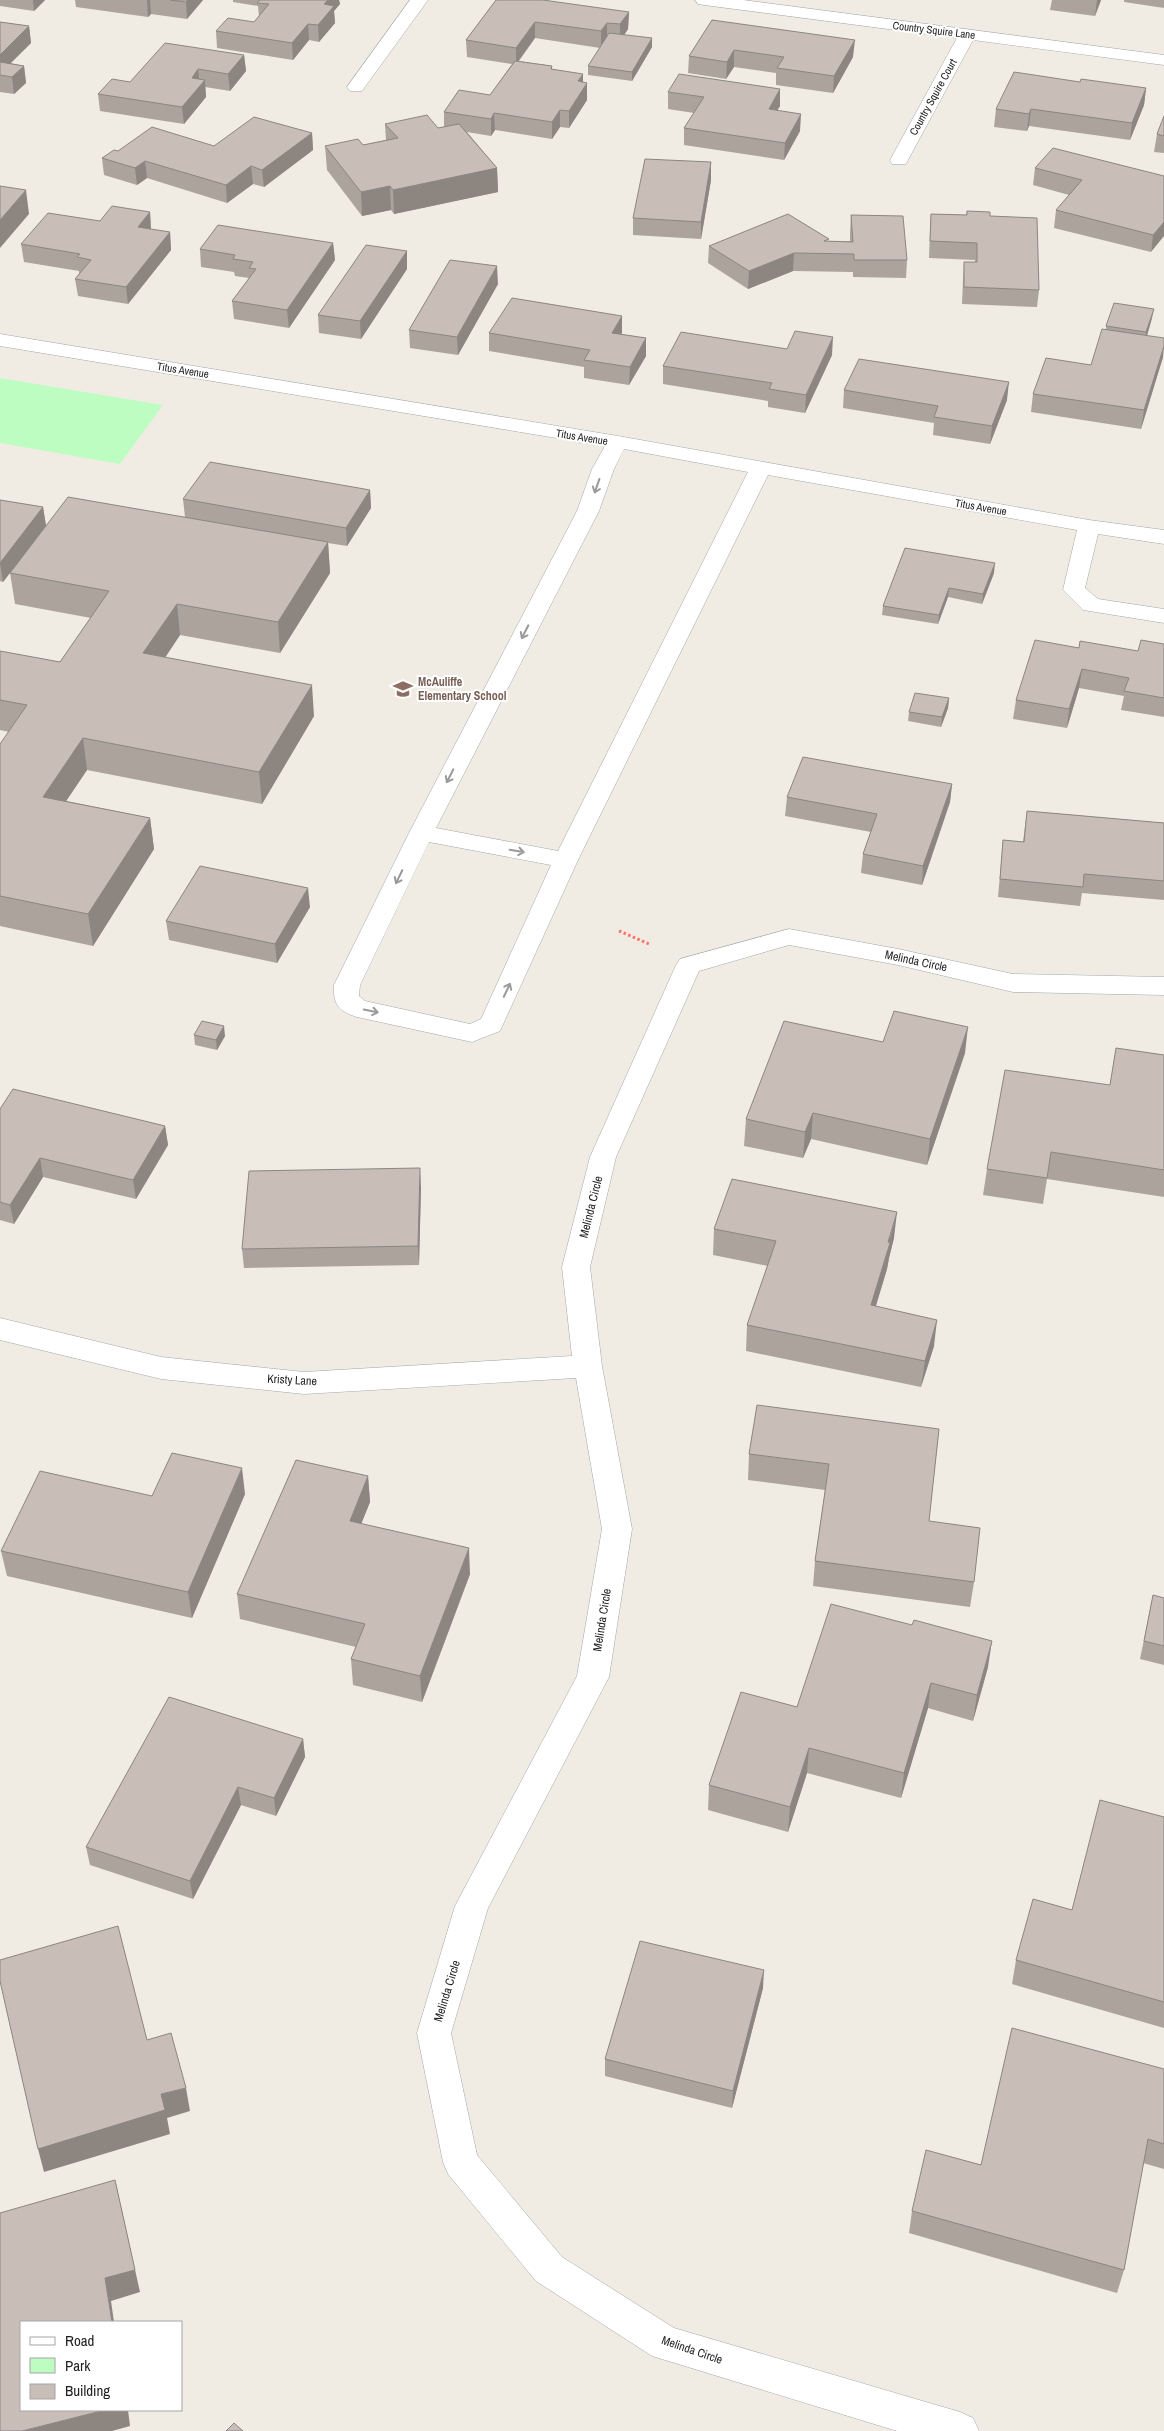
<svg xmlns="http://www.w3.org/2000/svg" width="1164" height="2431" viewBox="0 0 1164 2431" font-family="'Archivo Narrow',sans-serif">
	<rect width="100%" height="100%" fill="#f0ece4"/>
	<path fill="#befdc1" d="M0,378l163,27 -43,59 -120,-21z"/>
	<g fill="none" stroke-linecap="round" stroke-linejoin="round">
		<defs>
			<path id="minor" d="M410,0h18l-66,91h-12l-3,-4z
				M695,0h48l421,55v10l-191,-25 -65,120 -2,4h-14l-2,-4 67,-122 -253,-33 -6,-1z
				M0,334l618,102 471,84 75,10v14l-66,-10 -13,54 13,11 66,10v14l-81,-13 -20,-20 14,-60 -309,-55 -190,385 -78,171 -28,11 -115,-25c-19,-6 -24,-13 -23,-32l75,-152 168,-322 15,-42 13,-23 -605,-100zM624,449l124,23 -190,379 -122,-23 163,-317 15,-42zM429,842l122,23 -70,154 -11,5 -105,-23 -6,-5 1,-11z
				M789,929l109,20 115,25 151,3v18l-151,-3 -115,-27 -109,-20 -90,26 -83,186 -26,110 12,99 30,163 -23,148 -121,231 -37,125 26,122 85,102 112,71 286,84 13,6 6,13h-82l-245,-75 -116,-75 -88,-107 -5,-12 -26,-129 38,-127 122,-230 25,-147 -26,-151 -272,16 -143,-15 -161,-39v-22l161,39 143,15 268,-16 -10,-89 28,-110 86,-192 4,-6z"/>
		</defs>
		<use href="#minor" stroke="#a6a6a6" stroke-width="1"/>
		<path stroke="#ff7266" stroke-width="3" stroke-dasharray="2.5 2.5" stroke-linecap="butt" d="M619,931l30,13"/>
		<use href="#minor" fill="#fff" fill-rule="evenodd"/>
	</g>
	<path fill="#aca39d" d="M0,0h45l-11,11 -34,-5z
		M75,0h128l-16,19 -36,-5 -3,3 -72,-10z
		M233,0h106l1,4 -6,7 1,12 -16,19 -10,-2 -16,20 -76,-12 -1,-17 38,-9 5,-5 -1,-11 -25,-4z
		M496,0l133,12 -1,17 -4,6 28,3v9l-20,34 -44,-6v-9l12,-18 -65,-10 -16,23 33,5v3l31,13 4,18 -18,28 -9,-1 -8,12 -57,-9 -4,6 -24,-4 30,36 1,24 -104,22 -3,-4 -29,6 -35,-46 -2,-24 38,-1 23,-5 -1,-16 53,4 6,-1v-15l46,-17 22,-31 -45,-7 -1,-17z
		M1052,0h49l-6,16 -45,-6z
		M1124,0h40v8l-40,-6z
		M712,20l141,37 -20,36 -57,-8v-12l-42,-6 -8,12 -38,-6 1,-17z
		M0,22l29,4 2,17 -21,20 14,3 2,17 -12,11 -14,-2z
		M244,55l2,16 -16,20 -25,-4 1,10 -22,27 -84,-13 -2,-17 32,-12z
		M1080,82l66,6 -2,17 -14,35 -101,-14 -2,5 -33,-4 2,-18z
		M668,92l112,14 -3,4 23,21 -16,29 -100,-15v-17l10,-15 -26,-4z
		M1164,116v37l-10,-1 3,-18z
		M312,133l1,17 -49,37 -11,-3 -26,19 -80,-25 -10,7 -33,-10 -2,-17 16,-7 96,-5z
		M711,162v18l-10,59 -68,-4v-17z
		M1035,168l129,8 -13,76 -97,-24 2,-18 13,-15 -36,-10z
		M967,211l23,5 49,74 -2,17 -75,-3 1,-24 1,-18h11v-2l-46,-2 1,-27 1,-17 35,1z
		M150,212l1,18 19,2 1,18 -43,54 -50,-8 -3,-17 4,-5v-3l-55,-9 -3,-18 79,-23z
		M851,215l56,45 -1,18 -53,-1v-5l-60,-1 -45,18 -40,-26 1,-17 120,-5h21v-8z
		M333,243l2,17 -46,68 -55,-9 -2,-18 17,-23 -14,-2 -1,-4 -33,-5 -1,-18z
		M407,251v18l-46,70 -42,-6 -1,-18z
		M498,284l-40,71 -48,-7 -1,-18z
		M622,316l-1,18 25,4v18l-17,29 -45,-7v-11l-95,-16v-18z
		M1152,318l-5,18 16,21 -22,72 -110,-17 2,-18 58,-29 15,-35v-4z
		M787,349l45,6 -27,58 -37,-6v-6l-105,-17v-18z
		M844,390l163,10 -17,44 -57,-9 1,-12 -91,-15z
		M370,490l1,18 -24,38 -19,-3 2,30 -50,80 -100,-18 -15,23 149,58 -52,88 -175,-34 -21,31 84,17 4,31 -61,97 -93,-20v-182l9,-12 -9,-2v-79l60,11 31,-44 -76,-14 -5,-31 175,-56 -2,-18z
		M0,500l43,7 3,19 -43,56 -3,-1z
		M994,573l-12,31 -34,-7 -10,27 -56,-9 1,-9z
		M1164,644v73l-43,-7 3,-14 -45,-8 -12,40 -54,-9 3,-19 63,-52 59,3z
		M949,698l-1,10 -7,19 -33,-6 1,-9z
		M952,784l-2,18 -28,83 -61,-12 2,-19 8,-22 -86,-16 2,-19z
		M1027,811l137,12v77l-82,-7 -2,13 -82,-9 5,-57 20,2z
		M310,907l-33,56 -108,-23 -3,-19z
		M194,1035l31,1 -8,14 -22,-5z
		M883,1042l82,11 -38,112 -116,-26 -8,19 -59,-12 2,-27z
		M1116,1048l48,7v142l-117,-18 -4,25 -60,-9 4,-26 123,-84z
		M0,1109l165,17 3,19 -32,54 -93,-22 -29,47 -14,-4z
		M421,1187l-2,78 -175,3 -2,-19z
		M714,1229l180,9 -5,20 -2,11 -11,37 58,40 -13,41 -175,-36 1,-26 21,-59 -55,-11z
		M939,1429l-10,92 45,61 -4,25 -157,-21 2,-25 10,-71 -77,-10 1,-26z
		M368,1476l2,26 -9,22 109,50 -48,128 -69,-17 -2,-26 5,-12 -116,-28 -3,-25z
		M245,1494l-53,124 -185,-42 -6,-25 151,-55z
		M1153,1595l11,3v67l-24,-6z
		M988,1667l-15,54 -45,-13 -27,90 -94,-25 -19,59 -80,-22 1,-25 88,-78z
		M303,1739l2,18 -29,59 -35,-11 -48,94 -103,-34 -4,-18z
		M1164,1817v211l-152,-44 4,-24 56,-50z
		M763,1988l-31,120 -127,-32v-17z
		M1164,2069v100l-21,-6 -19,107 -7,23 -208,-60 3,-22z"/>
	<path fill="#8c8580" d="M33,0h12l-11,11z
		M147,0h3l1,14 -3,3z
		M188,0h15l-16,19 -1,-17z
		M328,0h11l1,4 -6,7 1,12 -16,19 -1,-17 6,-21z
		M1097,0h4l-6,16z
		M629,12l-1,17 -8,12v-17z
		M535,22v16l-19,26v-16z
		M607,23v16l-6,9v-17z
		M308,24l1,16 -16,20 -1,-17z
		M29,26l2,17 -31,31v-19z
		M652,38v9l-20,34v-9z
		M855,40l-2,17 -20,36 1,-17z
		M734,50v17l-8,12 1,-17z
		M244,55l2,16 -16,20 -2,-17z
		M24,66l2,17 -12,11 -2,-17z
		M198,69l2,17 5,-6 1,17 -22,27 -2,-17 10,-29z
		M583,74v15l4,-6v17l-18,28v-17l9,-30z
		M1146,88l-2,17 -14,35 2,-17z
		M780,89v17l-12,20 1,-17z
		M1031,109l-2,17 -2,5 2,-17z
		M560,110v17l-8,12v-17z
		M494,113l1,17 -4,6v-17z
		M801,114l-1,17 -16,29 1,-17z
		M312,133l1,17 -49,37 -2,-17z
		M145,161l2,17 -10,7 -2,-17z
		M711,162v18l-10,59v-17z
		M251,166l2,18 -26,19 -1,-18z
		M497,168l1,24 -104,22 -1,-24z
		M390,186l1,24 -29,6 -1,-24z
		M26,190l3,24 -29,34v-28z
		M150,212l1,18 -13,-3z
		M1164,222v14l-13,16 2,-17z
		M170,232l1,18 -43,54 -2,-17z
		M333,243l2,17 -46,68 -2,-18z
		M407,251v18l-46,70 -1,-18z
		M794,253l-1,18 -45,18 1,-18z
		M497,266l1,18 -40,71 -1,-18z
		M1154,309l-2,9 -7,24 1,-10z
		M622,316v17l-10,18v-18z
		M833,337l-1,18 -27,58 1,-18z
		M646,338v18l-17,29 1,-18z
		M1164,346l-1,11 -22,72 3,-19z
		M1009,382l-2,18 -17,44 2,-18z
		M370,490l1,18 -24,38 -1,-18z
		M43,507l3,19 -43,56 -3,-19z
		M328,542l2,31 -50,80 -2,-31z
		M995,563l-1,10 -12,31 1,-10z
		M949,588l-1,9 -10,27 1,-9z
		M177,604l3,31 -33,49 -4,-31z
		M1082,669l-3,19 -12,40 2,-19z
		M312,685l2,31 -52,88 -3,-32z
		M949,698l-1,10 -7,19 1,-10z
		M83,738l4,32 -39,58 -5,-31z
		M952,784l-2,18 -28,83 1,-19z
		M150,818l4,31 -61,97 -5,-32z
		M308,888l2,19 -33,56 -2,-19z
		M224,1026l1,10 -8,14 -1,-10z
		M968,1027l-3,26 -38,112 3,-26z
		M813,1113l-2,26 -8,19 2,-26z
		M165,1126l3,19 -32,54 -3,-19z
		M40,1158l3,19 -29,47 -4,-19z
		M420,1168l1,19 -2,78 -1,-19z
		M897,1212l-3,26 -5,20 -2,11 -19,62 3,-26z
		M937,1320l-3,26 -13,41 4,-26z
		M242,1468l3,26 -53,124 -4,-26z
		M368,1476l2,26 -18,45 -2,-26z
		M469,1548l1,26 -48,128 -2,-26z
		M992,1641l-4,26 -15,54 4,-26z
		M931,1683l-3,25 -27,90 3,-25z
		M303,1739l2,18 -29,59 -2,-18z
		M809,1748l-2,25 -19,59 2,-25z
		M238,1787l3,18 -48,94 -3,-18z
		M764,1970l-1,18 -31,120 1,-17z
		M186,2088l4,23 -23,7 3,16 -126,38 -6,-23 123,-55z
		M115,2180l25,112 -29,9 3,21h-2l-7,-44z
		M105,2410h23l2,16 -18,5h-90z"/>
	<path fill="#c8beb7" stroke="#8c8580" d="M170,0h18l-2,2z
		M260,0h68l-4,4 10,2 -16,19 -10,-1 -16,19 -76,-12 12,-13 26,4 15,-18 -12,-1z
		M496,0h47l86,12 -9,12 -13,-1 -6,8 -66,-9 -19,26 -50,-8z
		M712,20l143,20 -21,36 -57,-8 7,-11 -50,-7 -7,12 -38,-6z
		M0,22l29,4 -29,29z
		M609,33l43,5 -20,34 -44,-6z
		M165,43l79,12 -16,19 -30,-5 -6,9 13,2 -23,27 -84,-13 14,-15 18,3z
		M515,61l37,5 -1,3 32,5 -5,7 9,2 -18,28 -9,-1 -8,12 -58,-9 -3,6 -47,-7 15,-22 31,5z
		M0,62l24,4 -12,11 -12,-2z
		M1014,72l66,10 1,-3 65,9 -14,35 -101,-14 -2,5 -33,-5z
		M679,74l101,15 -11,20 32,5 -16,29 -101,-15 20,-31 -36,-5z
		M427,115l11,13 21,-4 38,44 -104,22 -3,-4 -29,6 -36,-46 33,-7 5,6 35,-7 -13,-14z
		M1164,116v20l-7,-2z
		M254,117l58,16 -50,37 -11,-4 -25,19 -81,-24 -10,7 -33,-10 12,-8 4,1 34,-24 62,19z
		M1053,148l111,28v46l-11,13 -97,-25 26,-30 -47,-12z
		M645,159l66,3 -10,60 -68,-4z
		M0,186l26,4 -26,30z
		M112,206l38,6 -12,15 32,5 -44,55 -51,-8 16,-19 -14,-3 3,-3 -59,-10 27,-31 52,8z
		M967,211l23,1v4l47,2 2,72 -75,-3v-25h13v-19l-47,-2 1,-27 36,1z
		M788,214l41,25 -5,2 29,1 -2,-27 52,1 4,44h-53v-6l-60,-1 -45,18 -40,-25z
		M218,225l115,18 -46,67 -55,-9 24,-32 -7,-1 4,-6 -20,-3 2,-4 -35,-6z
		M366,245l41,6 -47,70 -42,-6z
		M450,260l47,6 -40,71 -48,-7z
		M512,298l110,18 -10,17 34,5 -16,29 -46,-7 6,-10 -101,-17z
		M1114,303l40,6 -8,23 -40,-6z
		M1102,329l62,9v8l-20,64 -111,-16 13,-36 45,7z
		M795,331l38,6 -27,58 -37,-6 3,-6 -109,-17 18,-34 106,17z
		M859,359l150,23 -17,44 -58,-9 4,-11 -94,-16z
		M210,462l160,28 -24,38 -163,-29z
		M68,497l260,45 -50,80 -101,-18 -34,49 169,32 -53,87 -176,-34 -40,59 107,21 -62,96 -88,-18v-152l27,-39 -27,-5v-49l60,11 49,-71 -99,-18z
		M0,500l43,7 -43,56z
		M905,548l90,15 -12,31 -34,-6 -10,27 -56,-9z
		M1035,640l44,8 1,-7 58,10 3,-11 23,4v54l-40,-7 5,-13 -47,-9 -13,40 -53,-9z
		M915,693l34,5 -7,19 -33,-5z
		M803,757l149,27 -29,82 -60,-12 14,-40 -90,-17z
		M1027,811l137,12v58l-80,-7 -1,13 -83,-8 3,-39 21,2z
		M200,866l108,22 -33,56 -109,-23z
		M894,1011l74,16 -38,112 -117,-26 -8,19 -59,-13 38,-98 99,21z
		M202,1021l22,5 -8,14 -22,-5z
		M1116,1048l48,7v115l-113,-18 -4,26 -60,-9 18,-99 105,15z
		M13,1089l152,37 -32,54 -93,-22 -30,47 -10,-3v-93z
		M420,1168l-2,78 -176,3 7,-78z
		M732,1179l165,33 -9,30 2,1 -19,62 66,15 -12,41 -178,-36 29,-84 -62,-12z
		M757,1405l182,24 -10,92 51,7 -6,54 -159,-21 14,-97 -80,-10z
		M172,1453l70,15 -54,124 -187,-41 39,-80 112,25z
		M296,1460l72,16 -18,45 119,27 -49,128 -69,-17 14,-35 -128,-30z
		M1153,1595l11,3v48l-20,-5z
		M831,1604l81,21 2,-5 78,21 -15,54 -46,-12 -27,90 -95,-25 -19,59 -81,-22 32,-93 56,15z
		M169,1697l134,42 -29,59 -36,-11 -48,94 -104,-34z
		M1100,1800l64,17v185l-148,-42 17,-61 39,11z
		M118,1926l29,114 24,-7 15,55 -25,6 4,16 -127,39 -38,-168v-21z
		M640,1941l124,29 -31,121 -128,-32z
		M1012,2028l152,41v75l-16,-5 -24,131 -212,-59 14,-61 55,15z
		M115,2180l20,90 -30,8 7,44h-91v88h84l-83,21h-22v-218z
		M234,2423l9,8h-17z"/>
	<defs><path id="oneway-shaft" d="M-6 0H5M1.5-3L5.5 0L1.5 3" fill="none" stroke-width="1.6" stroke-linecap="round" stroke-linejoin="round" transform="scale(1.25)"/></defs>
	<g stroke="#9a9a9a">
		<use href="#oneway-shaft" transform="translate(597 486) rotate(109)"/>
		<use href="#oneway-shaft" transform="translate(525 632) rotate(117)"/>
		<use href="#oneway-shaft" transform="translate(450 776) rotate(117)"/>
		<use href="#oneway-shaft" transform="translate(517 851) rotate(10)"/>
		<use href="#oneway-shaft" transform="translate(399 877) rotate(116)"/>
		<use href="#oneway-shaft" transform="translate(507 990) rotate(-65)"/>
		<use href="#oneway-shaft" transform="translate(371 1011) rotate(12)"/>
	</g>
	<defs>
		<symbol id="school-bare" viewBox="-9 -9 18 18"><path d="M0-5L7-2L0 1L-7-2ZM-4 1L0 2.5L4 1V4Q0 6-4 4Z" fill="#8d6e63" stroke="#fff" stroke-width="2.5" paint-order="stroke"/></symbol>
	</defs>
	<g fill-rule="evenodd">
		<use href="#school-bare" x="389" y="675" width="28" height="28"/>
	</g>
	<g text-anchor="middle" stroke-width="4" stroke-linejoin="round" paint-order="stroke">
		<g font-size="11" fill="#1f1f1f" stroke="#fff">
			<text transform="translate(934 30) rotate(7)" y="4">Country Squire Lane</text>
			<text transform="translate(933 97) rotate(-61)" y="4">Country Squire Court</text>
			<text transform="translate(183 370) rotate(9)" y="4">Titus Avenue</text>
			<text transform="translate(582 437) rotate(9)" y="4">Titus Avenue</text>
			<text transform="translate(981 507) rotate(10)" y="4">Titus Avenue</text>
		</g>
		<g font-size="12" font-weight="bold" fill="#785e54" stroke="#fff" text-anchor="start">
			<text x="418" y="686">McAuliffe<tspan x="418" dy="14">Elementary School</tspan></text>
		</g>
		<g font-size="12" fill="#1f1f1f" stroke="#fff">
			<text transform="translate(916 961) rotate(12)" y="4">Melinda Circle</text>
			<text transform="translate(591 1207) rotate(-76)" y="4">Melinda Circle</text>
			<text transform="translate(292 1380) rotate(3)" y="4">Kristy Lane</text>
			<text transform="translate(602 1620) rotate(-81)" y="4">Melinda Circle</text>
			<text transform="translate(447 1991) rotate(-73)" y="4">Melinda Circle</text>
			<text transform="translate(692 2350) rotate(19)" y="4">Melinda Circle</text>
		</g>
	</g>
	<rect x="20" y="2321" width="162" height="90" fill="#ffffff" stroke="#a5a5a5"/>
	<rect x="30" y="2337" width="25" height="8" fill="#ffffff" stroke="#a5a5a5"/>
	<text x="65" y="2346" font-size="15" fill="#1f1f1f">Road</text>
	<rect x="30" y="2358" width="25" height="15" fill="#befdc1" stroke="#a5a5a5"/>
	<text x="65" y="2371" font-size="15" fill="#1f1f1f">Park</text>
	<rect x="30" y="2384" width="25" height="15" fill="#c8beb7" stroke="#a5a5a5"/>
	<text x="65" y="2396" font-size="15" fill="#1f1f1f">Building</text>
</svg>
